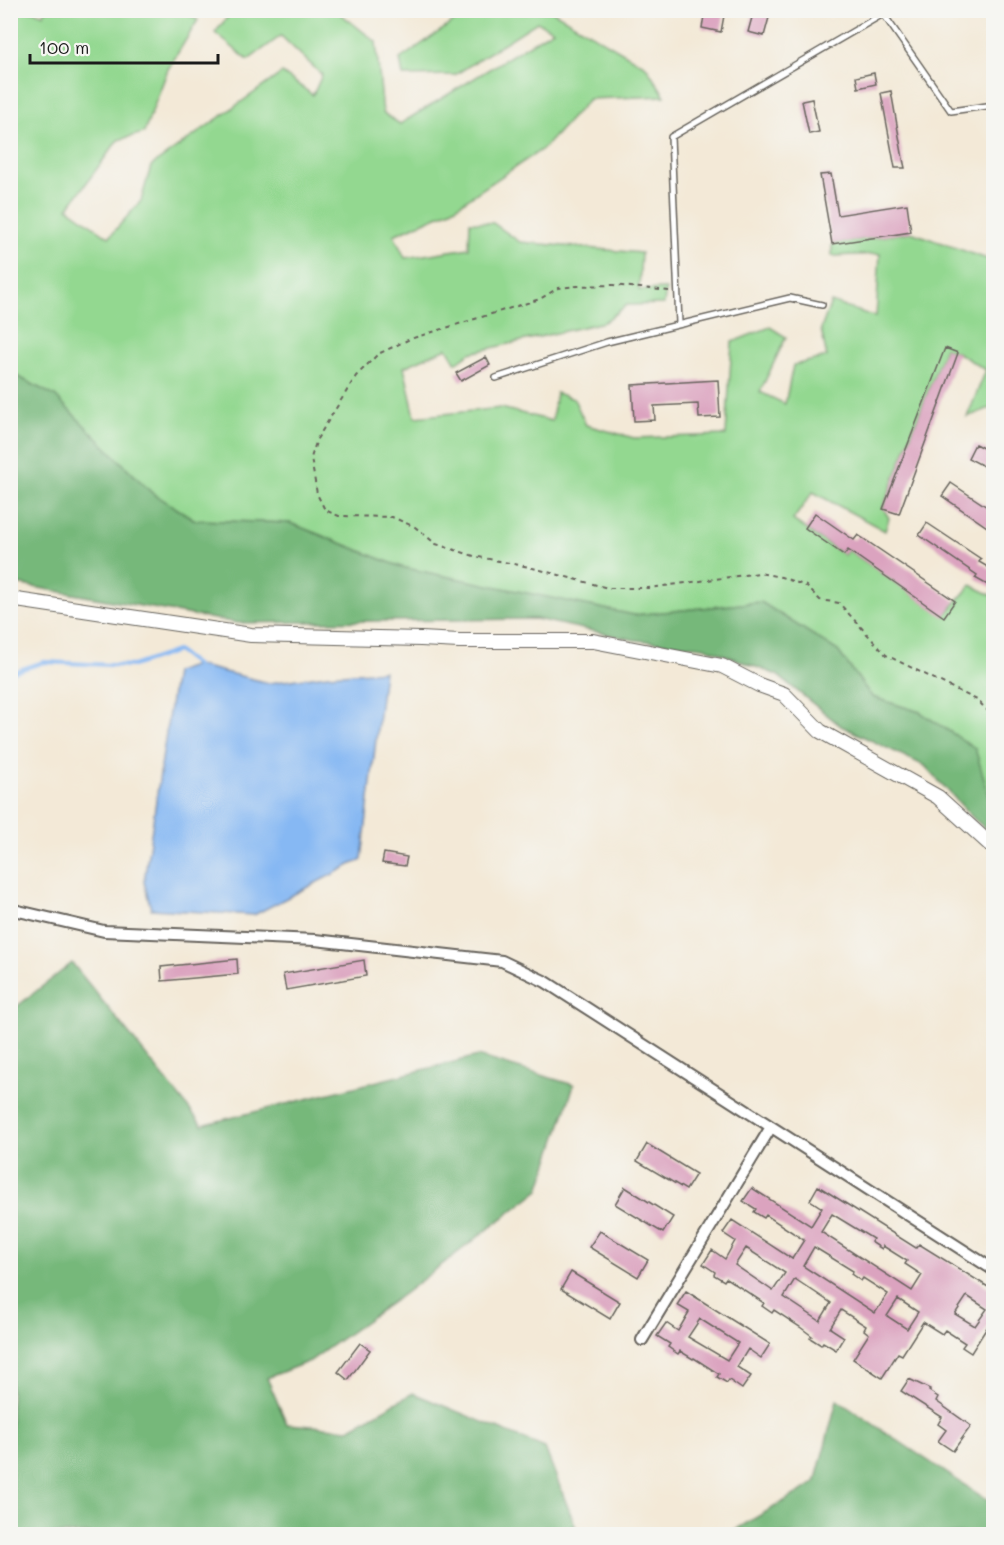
<svg xmlns="http://www.w3.org/2000/svg" width="1004" height="1545" viewBox="0 0 1004 1545" font-family="Mali,sans-serif">
	<rect width="100%" height="100%" fill="#f6f6f2"/>
	<filter id="ink" filterUnits="userSpaceOnUse"><feTurbulence type="fractalNoise" baseFrequency=".0167" numOctaves="2"/><feDisplacementMap in="SourceGraphic" scale="12" xChannelSelector="R" yChannelSelector="G"/><feConvolveMatrix kernelMatrix="1 2 1 2 8 2 1 2 1" color-interpolation-filters="sRGB"/></filter>
	<filter id="wash" filterUnits="userSpaceOnUse"><feTurbulence type="fractalNoise" baseFrequency=".008" numOctaves="4" result="noise"/><feDisplacementMap in="SourceGraphic" scale="24" xChannelSelector="R" yChannelSelector="G"/><feGaussianBlur stdDeviation="1.35" result="paint"/><feColorMatrix in="noise" values="0 0 0 0 0 0 0 0 0 0 0 0 0 0 0 0 0 1.4 0 .05"/><feComposite in="paint" operator="in"/></filter>
	<g filter="url(#wash)">
		<rect width="100%" height="100%" fill="#f3e9d7"/>
		<path fill="#93d890" stroke="#587a56" stroke-width="1.5" d="M45,10l139,1 14,9 -30,49 -24,64 -26,7 -50,68 41,29 32,-36 10,-35 131,-93 31,22 9,-20 -41,-39 -33,24 -33,-27 17,-22h105l39,31 7,71 17,11 153,-94 -16,-8 -82,53 -52,1 -3,-17 56,-39 -5,-9h101l94,55 19,30 -76,3 -45,49 -93,62 -57,25 11,23 64,-10 1,-26 23,1 27,19 121,11 -2,37 27,-1 -2,15 -37,1 -23,17 -134,31 -14,10 -9,-15 -43,19 11,50 86,-9 51,13 4,-28 18,6 12,26 48,13 92,-3 6,-93 38,-15 16,10 -26,55 25,12 8,-39 34,-8 -6,-28 10,-27 45,15 4,-63 -48,2v-12l79,-12 82,29v146l-26,10 19,-47 -28,-17 -13,-5 -62,160 6,10 -4,13 -72,-39 -20,28 51,35 4,-5 96,66 27,-31 22,11v206l-73,-90 -48,-15 -34,-46 -77,-49 -127,13 -233,-48 -111,-44 -95,-3 -43,-27 -97,-97 -44,-23 -1,-362h24l10,4z"/>
		<path fill="#76b87a" stroke="#496a4b" stroke-width="1.5" d="M11,373l44,23 97,97 43,27 95,3 111,44 233,48 127,-13 77,49 34,46 48,15 55,36 15,51 3,3v33l-19,-16 -49,-53 -84,-40 -64,-51 -73,-28 -69,-7 -99,-21 -299,4 -226,-40z
			M72,963l130,162 276,-69 96,29 -35,105 -134,103 -95,68 -43,17 20,46 62,5 64,-36 132,55 33,85 7,1h-574v-523z
			M837,1400l156,104v30h-265l87,-51z"/>
		<path fill="#86b8f3" stroke="#516a88" stroke-width="1.5" d="M196,665l73,18 58,-8 57,-4 -22,188 -108,56 -103,-6 -7,-27 31,-210z"/>
		<g fill="none" stroke-linecap="round" stroke-linejoin="round">
			<path stroke="#86b8f3" stroke-width="4" d="M10,673l34,-11 89,4 44,-15 19,14"/>
		</g>
		<g id="blocks">
			<path fill="#dba3bf" fill-rule="evenodd" d="M705,10h20l-4,22 -19,-4z
				M754,10h17l-7,26 -16,-4z
				M874,73l2,11 -18,4 -2,-11z
				M891,91l12,68 2,9h-10l-14,-75z
				M812,99l7,33 -10,2 -7,-33z
				M831,174l7,41 69,-11 4,28 -79,12 -12,-69z
				M945,348l13,5 -59,161 -16,-5z
				M486,357l4,8 -29,16 -5,-8z
				M718,380l2,37 -21,1 -1,-14 -44,2 1,14 -21,1 -2,-36z
				M975,444l18,9v18l-25,-13z
				M951,483l42,28v20l-51,-35z
				M815,513l39,27 4,-5 97,66 -11,16 -96,-67 -4,5 -39,-27z
				M927,523l54,36 -2,3 14,8v18l-18,-10 2,-3 -58,-40z
				M384,853l23,4 -2,9 -23,-3z
				M237,959l1,15 -76,7 -1,-14z
				M364,960l2,16 -80,14 -3,-16z
				M647,1144l49,30 -10,16 -49,-29z
				M818,1186l98,62 3,-4 74,46v28l-22,35 -9,-6 3,-4 -20,-13 -3,4 -19,-12 -21,33 -4,-2 -16,25 -29,-19 16,-25 -5,-4 2,-4 -25,-16 -11,18 14,9 -8,13 -13,-8 -2,3 -11,-7 2,-2 -12,-9 -26,-17 -2,3 -10,-7 2,-3 -38,-25 -2,3 -10,-6 1,-3 -12,-8 9,-14 13,9 10,-18 -12,-8 9,-13 60,39 12,-19 -38,-25 -2,3 -10,-6 2,-3 -13,-8 9,-13 59,38 11,-18 -12,-8zM832,1214l41,25 -2,3 11,7 1,-3 24,15 -2,3 17,11 -10,16 -91,-59zM814,1247l39,24 -2,3 10,7 2,-3 25,16 -13,19 -72,-47zM746,1248l39,25 -12,18 -38,-26zM795,1279l36,24 -11,18 -36,-24zM967,1296l20,13 -12,17 -20,-12zM898,1299l20,13 -11,17 -20,-13z
				M625,1187l48,30 -10,16 -48,-29z
				M600,1231l48,29 -10,17 -49,-30z
				M571,1272l49,30 -10,17 -49,-30z
				M686,1291l84,53 -9,14 -13,-9 -11,18 14,9 -9,13 -13,-9 -2,3 -10,-6 2,-3 -25,-16 -1,1 -13,-8 -2,3 -10,-7 2,-3 -13,-8 9,-13 12,8 11,-19 -12,-7zM700,1319l38,24 -11,17 -39,-23z
				M360,1343l10,7 -22,30 -10,-8z
				M909,1379l21,10 -1,2 9,6 -2,4 35,25 -18,25 -15,-10 8,-11 -8,-6 4,-7 -41,-26z"/>
		</g>
	</g>
	<g filter="url(#ink)">
		<use href="#blocks" fill-opacity="0" stroke="#67645d" stroke-width="1.5"/>
		<g fill="none" stroke-linecap="round" stroke-linejoin="round">
			<defs>
				<path id="service" d="M882,12l69,99 43,-6
					M679,323l-8,-186 212,-123
					M496,378l111,-36 183,-44 32,7"/>
				<path id="minor" d="M10,909l94,22 211,9 187,21 44,21 448,288
					M642,1340l129,-213"/>
				<path id="tertiary" d="M10,599l241,36 170,4 38,2h134l129,25 37,19 25,9 36,37 118,66 56,51"/>
			</defs>
			<use href="#service" stroke="#67645d" stroke-width="8"/>
			<use href="#minor" stroke="#67645d" stroke-width="14"/>
			<use href="#tertiary" stroke="#67645d" stroke-width="16"/>
			<path stroke="#67645d" stroke-width="2" stroke-dasharray="4.5 4.5" stroke-linecap="butt" d="M669,291l-56,-6 -35,1 -20,2 -18,11 -130,40 -32,15 -22,22 -39,63 -6,19 6,36 8,16 14,6 53,1 23,10 21,17 38,12 55,11 79,21h41l110,-15 22,4 25,9 14,14 19,3 47,52 91,45 17,17"/>
			<use href="#service" stroke="#fff" stroke-width="5"/>
			<use href="#minor" stroke="#fff" stroke-width="10"/>
			<use href="#tertiary" stroke="#fff" stroke-width="14"/>
		</g>
	</g>
	<rect width="1004" height="1545" fill="none" stroke="#f6f6f2" stroke-width="36"/>
	<path d="M30 54v9h188v-9" fill="none" stroke="#1c1c1c" stroke-width="3"/>
	<text x="39" y="54" font-size="18" fill="#1c1c1c" stroke="#f6f6f2" stroke-width="4.5" paint-order="stroke">100 m</text>
</svg>
